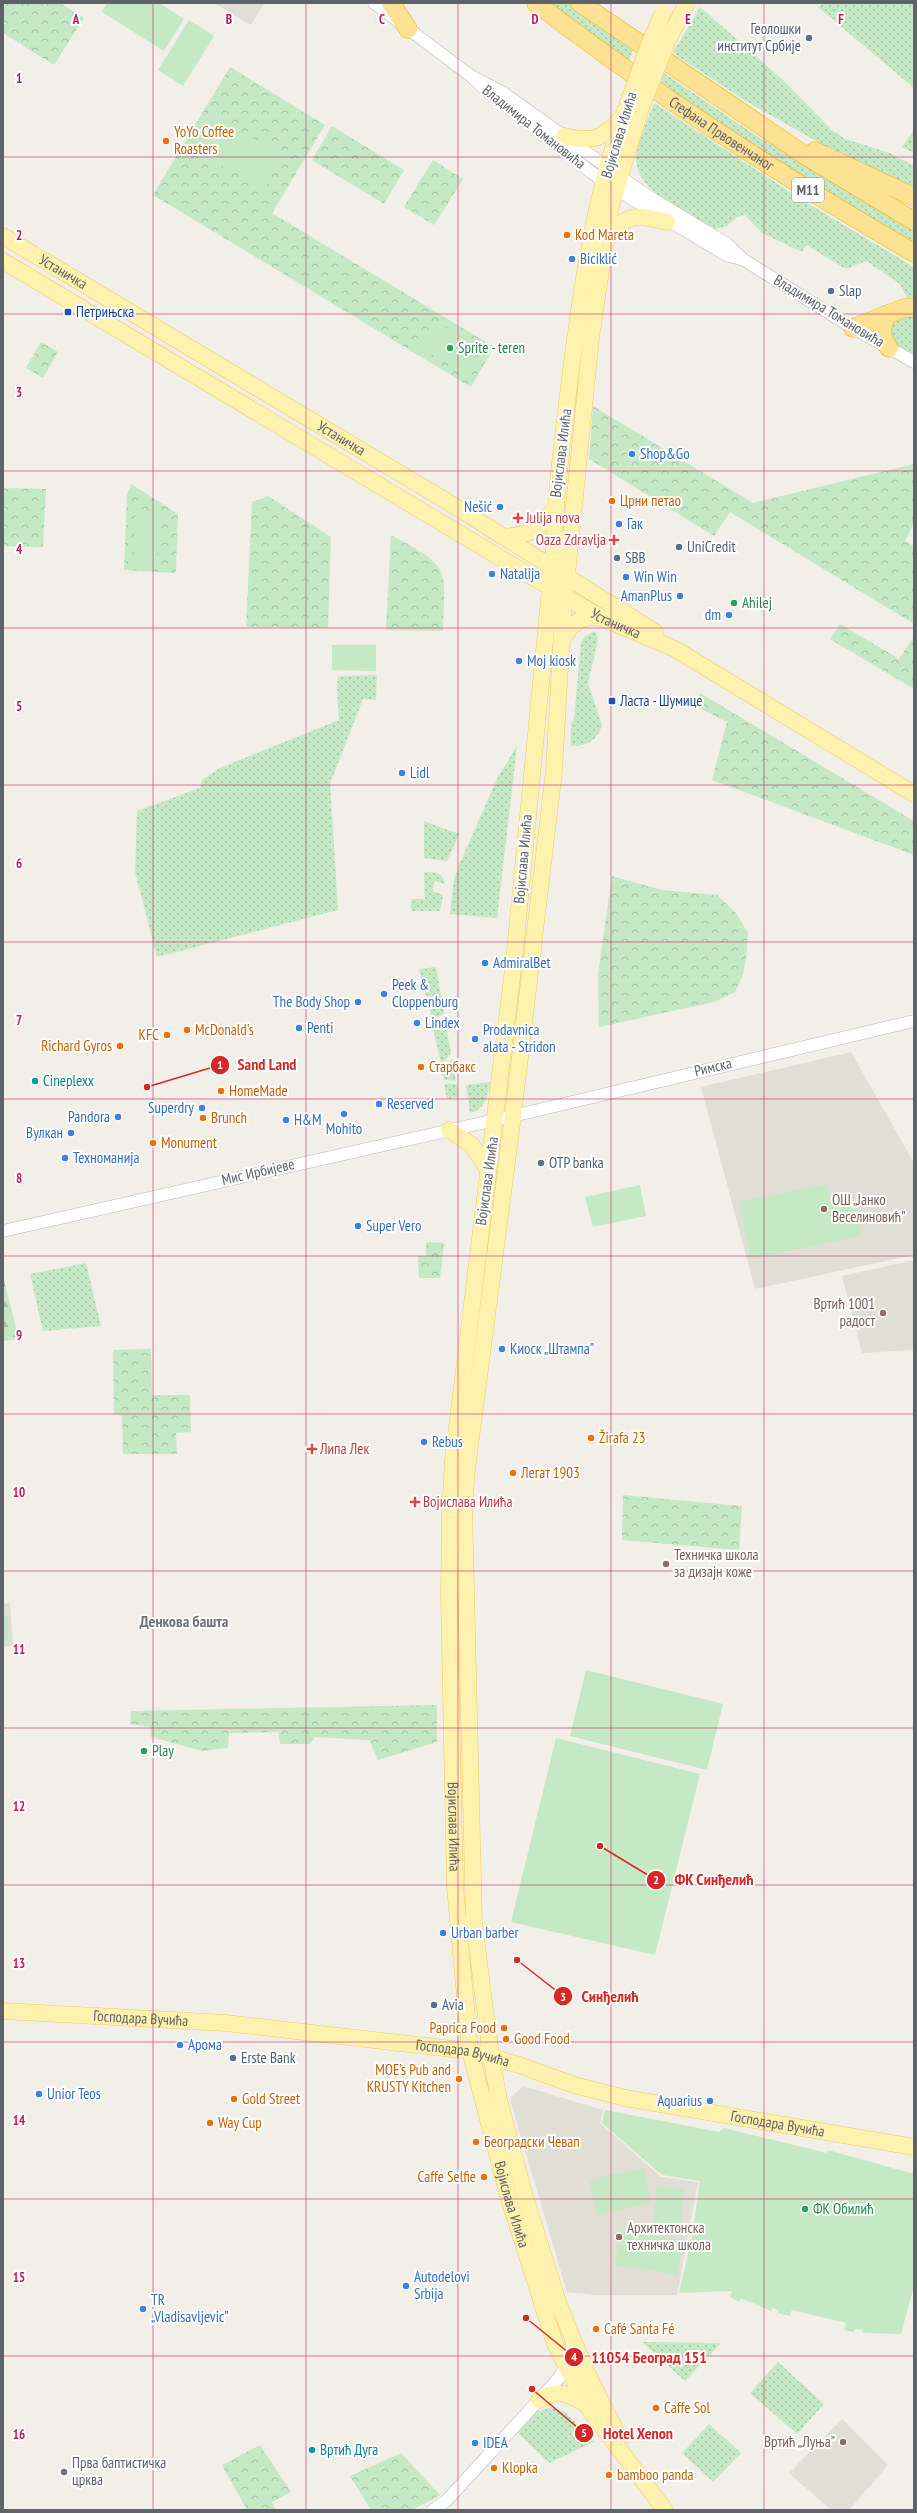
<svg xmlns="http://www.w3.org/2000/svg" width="917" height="2513" viewBox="0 0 917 2513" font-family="'PT Sans Narrow',sans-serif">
	<defs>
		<pattern id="grass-dots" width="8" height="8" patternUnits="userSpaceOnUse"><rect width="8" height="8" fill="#c5e8c5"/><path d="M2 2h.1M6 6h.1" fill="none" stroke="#a3c0a4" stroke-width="1.8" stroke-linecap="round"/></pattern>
		<pattern id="forest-firs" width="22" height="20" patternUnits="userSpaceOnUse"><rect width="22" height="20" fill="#c5e8c5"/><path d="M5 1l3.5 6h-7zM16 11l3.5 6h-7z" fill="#a3c0a4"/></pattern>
		<pattern id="park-crowns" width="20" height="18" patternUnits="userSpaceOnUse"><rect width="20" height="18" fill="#c5e8c5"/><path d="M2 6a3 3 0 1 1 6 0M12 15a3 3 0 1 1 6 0" fill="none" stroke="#a3c0a4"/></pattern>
	</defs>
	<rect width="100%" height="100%" fill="#f1efe8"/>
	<path fill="#e1ded6" d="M214,3h51l-14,22z
		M851,1052l63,111v92l-159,34 -54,-202z
		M914,1260v90l-52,3 -20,-77z
		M10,1603l3,43 -10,1v-43z
		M523,2086l80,24 -3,13 61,54 37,5 -21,113h-82l-28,-3 -56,-189v-6z
		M842,2419l46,46 -39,45h-18l-42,-37z"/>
	<path fill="url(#grass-dots)" d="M547,3h22l64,46 -5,16z
		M824,3h90v85l-96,-81z
		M700,7l82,72 50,51 13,9 45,14 24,13v24l-82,-40 -88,-50 -71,-47z
		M664,73l93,63 157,93v16l-41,-23 -214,-136z
		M654,103l150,98 110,66v32l-7,-1 -7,-14 -34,-23 -20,8 -40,-24 -4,7 -40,-19 -17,-18 -8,2 -10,9 -16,4c-24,-16 -75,-39 -75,-71 0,-12 13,-43 18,-56z
		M914,130v23l-12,-6z
		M914,313v41l-25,-13 3,-24z
		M593,632h3l2,8 -10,43 14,42c-5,16 -15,21 -31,21v-23l3,-4 7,-76 4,-7z
		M377,675l-1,25 -13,-1 -33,85 8,126 -181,47 -22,-85 2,-61 63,-23 2,-8 18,-12 119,-48 -2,-32 1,-12z
		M517,746l-20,172 -47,-4 4,-34 5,-15 39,-88z
		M424,821l35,13 -12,27 -23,-3z
		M424,872c11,1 19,-1 21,12l-11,-3 -1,10 10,4 -3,16h-29v-12h14z
		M436,967l8,47 -12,5 -13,-50z
		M445,1019l6,35 -10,10 -9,-40z
		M452,1059l4,22 -12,-1 -3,-12z
		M490,1082c-2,14 -5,28 -20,31l-4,-28z
		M444,1084h13l2,13 -12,2z
		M86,1263l15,63 -58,5 -13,-57z
		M642,2342l79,1 -36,38z
		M778,2362l46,42 -27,30 -47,-41z
		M551,2407l14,5 29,30 -45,21 -32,-31 19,-20z
		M709,2424l32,29 -28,29 -31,-29z"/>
	<path fill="url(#forest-firs)" d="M3,1277l16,62 -15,2 -1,2z"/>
	<path fill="url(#park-crowns)" d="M3,3h57l24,15 -30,47 -51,-32z
		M230,67l95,58 -53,88 222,134 -23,40 -318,-192z
		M332,126l72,44 -20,34 -72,-44z
		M433,160l30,19 -29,46 -30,-18z
		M41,342l17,10 -15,26 -17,-10z
		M593,406l160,97 161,-39v59l-9,18 9,5v78l-184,-112 -16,24 -125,-77z
		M131,484l47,30 -2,59 -52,-3 3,-75z
		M3,488l43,1 -3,58 -40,-1z
		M268,496l63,41 -3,91 -82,-1 6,-125z
		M391,535c60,33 54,29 52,96l-57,-1z
		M840,624l59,35 15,-23v53l-84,-50z
		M700,693l214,128v34l-202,-75 15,-58 -32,-16z
		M612,876l50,14 55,5 19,18 12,20 -2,26 -4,18 -7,15 -21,10 -115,25 -1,-53z
		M426,1242l18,1 -4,35h-21l-1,-22h8z
		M151,1349l1,46h38l1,37 -15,1 1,21h-54l-1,-38 -8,-2 -1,-64z
		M623,1495l119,11 -3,44 -117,-10z
		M437,1705v37l-59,18 -9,-20 -54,-3 -5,7h-30l-2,-12 -49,1 -1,15 -26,3 -51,-14 -1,-10 -20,-3 1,-13z
		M260,2445l31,47 -19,10 4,8h-29l-25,-45z
		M401,2453l39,42 -28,15h-41l-21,-34z"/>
	<path fill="#c5e8c5" d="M107,3h52l25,16 -20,32 -62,-39z
		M189,20l25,16 -31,50 -25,-16z
		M208,113l75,43 -19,33 -75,-43z
		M434,320l47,29 -15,26 -47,-29z
		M136,510l23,1 -2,53 -24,-1z
		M332,645h44v26l-44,-1z
		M826,1184l4,18 24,-5 8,39 -111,23 -12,-57z
		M640,1185l6,31 -53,11 -8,-30z
		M3,1616l6,1 -1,28h-5z
		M586,1670l137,34 -16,66 -137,-34z
		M556,1738l144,36 -45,181 -144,-33z
		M605,2110l114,22 5,-4 103,25 1,-3 86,24v112l-13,48 -39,-1 1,-3 -8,-1 -1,3 -10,-2 2,-7 -54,-13 -3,6 -11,-3 1,-3 -7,-2 -1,3 -30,-13 -2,4 -9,-5 2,-6 -53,2 13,-56 8,-56 -38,-6 -60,-52z
		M644,2168l7,35 -54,12 -8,-35z
		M657,2187l27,2 -4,42 -27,-2z
		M621,2230l62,10 -5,35 -63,-10z"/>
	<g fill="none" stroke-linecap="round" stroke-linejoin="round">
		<defs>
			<path id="minor" d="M374,3l97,73 16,15 117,91 124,74 13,3
				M471,76l31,16 144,103 81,49 17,16 109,68 61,34
				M3,1231l510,-115 401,-95
				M433,2510l14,-10 112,-122 10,-18 4,-20"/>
			<g id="major">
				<path id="s1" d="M628,103c-34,91 -47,187 -59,283 -6,54 -14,108 -15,162l-40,413 -61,499 -3,53 -1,83 6,291 15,164 39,148 46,145 32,62 78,104"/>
				<path d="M564,136c30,7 38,3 58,-19"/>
				<path id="s2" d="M3,236l450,269 202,127"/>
				<path d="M606,241c17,-28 31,-27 61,-19"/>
				<path id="s3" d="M3,261l578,345 23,13 71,30 239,145"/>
				<path d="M505,537c28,-3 34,-6 50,-29"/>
				<path d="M562,641c8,-17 20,-27 40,-23"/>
				<path d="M449,1130l23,15 16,25"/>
				<path id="s4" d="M3,2011l223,12 244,28 49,14 55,20 51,13 289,49"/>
				<path d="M539,2400c21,-11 29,-7 48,5"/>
				<path d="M619,2437l-33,-66 -27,-66 -33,-105 -27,-100 -8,-44 -17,-133 -10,-416 3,-38 46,-353 41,-345 9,-157 28,-276 19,-129 31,-101"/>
			</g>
			<g id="highway">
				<path d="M391,3l17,26"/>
				<path id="s5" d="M536,3c120,92 247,174 378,250"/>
				<path d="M580,3l223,151 111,67"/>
				<path d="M815,151l99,46"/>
				<path d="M887,314c-6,14 -7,21 2,34"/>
				<path d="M853,328l51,-20h10"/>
			</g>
		</defs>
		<use href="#minor" stroke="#b5b8bc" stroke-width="13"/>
		<use href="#major" stroke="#f2c960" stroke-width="17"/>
		<use href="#highway" stroke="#f9ab00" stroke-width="19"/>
		<use href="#minor" stroke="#fff" stroke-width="12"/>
		<use href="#major" stroke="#fff2af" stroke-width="16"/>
		<use href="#highway" stroke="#fde293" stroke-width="18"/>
		<defs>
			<path id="major-bridge" d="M628,103l22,-61 13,-29
				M641,108l27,-68 19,-37"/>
		</defs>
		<use href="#major-bridge" stroke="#f2c960" stroke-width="17" stroke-linecap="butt"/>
		<use href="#major-bridge" stroke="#fff2af" stroke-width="16"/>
	</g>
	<path fill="none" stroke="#c2185b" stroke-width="1" stroke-opacity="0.55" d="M153,3v2507M306,3v2507M458,3v2507M611,3v2507M764,3v2507M3,157h911M3,314h911M3,471h911M3,628h911M3,785h911M3,942h911M3,1099h911M3,1256h911M3,1414h911M3,1571h911M3,1728h911M3,1885h911M3,2042h911M3,2199h911M3,2356h911"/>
	<g fill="#5c6f8a" stroke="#fff" stroke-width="1.5">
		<circle cx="809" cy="38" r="4"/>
		<circle cx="831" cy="291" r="4"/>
		<circle cx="679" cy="547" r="4"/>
		<circle cx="617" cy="558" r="4"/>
		<circle cx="541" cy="1163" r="4"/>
		<circle cx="434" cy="2005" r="4"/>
		<circle cx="233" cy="2058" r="4"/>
	</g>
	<g fill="#e8710a" stroke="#fff" stroke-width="1.5">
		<circle cx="166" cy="141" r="4"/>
		<circle cx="567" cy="235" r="4"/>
		<circle cx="612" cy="501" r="4"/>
		<circle cx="187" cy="1030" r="4"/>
		<circle cx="167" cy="1035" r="4"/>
		<circle cx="120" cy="1046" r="4"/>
		<circle cx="421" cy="1067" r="4"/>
		<circle cx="221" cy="1091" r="4"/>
		<circle cx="203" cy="1118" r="4"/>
		<circle cx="153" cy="1143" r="4"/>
		<circle cx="591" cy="1438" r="4"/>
		<circle cx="513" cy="1473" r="4"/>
		<circle cx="504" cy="2028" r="4"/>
		<circle cx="506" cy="2039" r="4"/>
		<circle cx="459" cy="2079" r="4"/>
		<circle cx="234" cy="2099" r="4"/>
		<circle cx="210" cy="2123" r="4"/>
		<circle cx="476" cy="2142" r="4"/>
		<circle cx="484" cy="2177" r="4"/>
		<circle cx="596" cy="2329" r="4"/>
		<circle cx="656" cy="2408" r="4"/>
		<circle cx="494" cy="2468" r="4"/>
		<circle cx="609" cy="2475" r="4"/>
	</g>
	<g fill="#3f7fe0" stroke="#fff" stroke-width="1.5">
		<circle cx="572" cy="259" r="4"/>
		<circle cx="632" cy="454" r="4"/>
		<circle cx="500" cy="507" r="4"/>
		<circle cx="619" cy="524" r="4"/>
		<circle cx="492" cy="574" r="4"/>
		<circle cx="626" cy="577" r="4"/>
		<circle cx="680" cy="596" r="4"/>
		<circle cx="729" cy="615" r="4"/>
		<circle cx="519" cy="661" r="4"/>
		<circle cx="402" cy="773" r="4"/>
		<circle cx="485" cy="963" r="4"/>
		<circle cx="384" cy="994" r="4"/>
		<circle cx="358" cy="1002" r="4"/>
		<circle cx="417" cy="1023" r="4"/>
		<circle cx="299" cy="1028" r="4"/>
		<circle cx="475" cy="1039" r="4"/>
		<circle cx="379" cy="1104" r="4"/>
		<circle cx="202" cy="1108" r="4"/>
		<circle cx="344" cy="1114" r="4"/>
		<circle cx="118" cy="1117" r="4"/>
		<circle cx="286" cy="1120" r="4"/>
		<circle cx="71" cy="1133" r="4"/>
		<circle cx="65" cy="1158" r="4"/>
		<circle cx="358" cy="1226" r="4"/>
		<circle cx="502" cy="1349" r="4"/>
		<circle cx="424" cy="1442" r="4"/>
		<circle cx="443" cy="1933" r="4"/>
		<circle cx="180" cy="2045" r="4"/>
		<circle cx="39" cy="2094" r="4"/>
		<circle cx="710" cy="2101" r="4"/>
		<circle cx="406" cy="2286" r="4"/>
		<circle cx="143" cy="2309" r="4"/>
		<circle cx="475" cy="2443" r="4"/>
	</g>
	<g fill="#1a4fb4" stroke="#fff" stroke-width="1.5">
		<rect x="64" y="308" width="8" height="8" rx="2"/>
		<rect x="608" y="697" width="8" height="8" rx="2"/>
	</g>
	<g fill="#2e9e5b" stroke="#fff" stroke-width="1.5">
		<circle cx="450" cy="348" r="4"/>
		<circle cx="734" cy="603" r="4"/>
		<circle cx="144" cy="1751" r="4"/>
		<circle cx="805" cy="2209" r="4"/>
	</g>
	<g fill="#e0444e" stroke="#fff" stroke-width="1.5">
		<path d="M516 512h4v4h4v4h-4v4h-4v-4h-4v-4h4z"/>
		<path d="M612 534h4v4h4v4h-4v4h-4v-4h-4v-4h4z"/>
		<path d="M310 1443h4v4h4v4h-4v4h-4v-4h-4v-4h4z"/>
		<path d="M413 1496h4v4h4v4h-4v4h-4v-4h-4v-4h4z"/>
	</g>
	<g fill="#0f9aa8" stroke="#fff" stroke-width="1.5">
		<circle cx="35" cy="1081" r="4"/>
		<circle cx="312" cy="2450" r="4"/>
	</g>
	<g fill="#8d6e63" stroke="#fff" stroke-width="1.5">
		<circle cx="824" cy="1209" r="4"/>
		<circle cx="883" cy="1313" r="4"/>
		<circle cx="666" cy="1564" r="4"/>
		<circle cx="619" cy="2237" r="4"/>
		<circle cx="843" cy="2442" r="4"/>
	</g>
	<circle fill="#6b7280" stroke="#fff" stroke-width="1.5" cx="64" cy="2472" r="4"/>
	<g text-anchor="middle" stroke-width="4" stroke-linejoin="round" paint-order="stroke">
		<rect fill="#fff" stroke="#8f9295" stroke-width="1" x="792" y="178" width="32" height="24" rx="3"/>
		<g font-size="14" font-weight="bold" fill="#5f6368">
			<text x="808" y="195">M11</text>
		</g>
		<g font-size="15" fill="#4e5e75" stroke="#fff" text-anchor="start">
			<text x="801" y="34" text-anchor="end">Геолошки<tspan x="801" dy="17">институт Србије</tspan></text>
			<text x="839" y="296">Slap</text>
			<text x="687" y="552">UniCredit</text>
			<text x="625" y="563">SBB</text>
			<text x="549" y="1168">OTP banka</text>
			<text x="442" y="2010">Avia</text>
			<text x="241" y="2063">Erste Bank</text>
		</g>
		<g font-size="15" fill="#5f6368" stroke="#fff">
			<text transform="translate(534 127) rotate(38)" y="5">Владимира Томановића</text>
			<text dy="5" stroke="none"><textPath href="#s5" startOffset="227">Стефана Првовенчаног</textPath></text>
			<text transform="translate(619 135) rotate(-73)" y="5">Војислава Илића</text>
			<text dy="5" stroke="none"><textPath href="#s2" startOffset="70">Устаничка</textPath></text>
			<text transform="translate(829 311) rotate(31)" y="5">Владимира Томановића</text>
			<text dy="5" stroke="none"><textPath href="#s2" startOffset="394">Устаничка</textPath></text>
			<text transform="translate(561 453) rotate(-83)" y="5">Војислава Илића</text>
			<text dy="5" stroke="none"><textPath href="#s3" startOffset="712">Устаничка</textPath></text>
			<text transform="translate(523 859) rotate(-85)" y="5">Војислава Илића</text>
			<text transform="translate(713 1067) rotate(-13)" y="5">Римска</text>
			<text transform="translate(258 1172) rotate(-13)" y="5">Мис Ирбијеве</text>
			<text transform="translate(487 1181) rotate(-82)" y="5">Војислава Илића</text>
			<text dy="5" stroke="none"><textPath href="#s1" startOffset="1737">Војислава Илића</textPath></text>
			<text dy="5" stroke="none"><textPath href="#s4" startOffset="138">Господара Вучића</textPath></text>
			<text dy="5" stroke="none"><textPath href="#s4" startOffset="462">Господара Вучића</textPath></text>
			<text dy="5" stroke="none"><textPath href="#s4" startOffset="786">Господара Вучића</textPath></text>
			<text dy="5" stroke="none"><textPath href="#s1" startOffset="2121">Војислава Илића</textPath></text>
		</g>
		<g font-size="15" fill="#c56008" stroke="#fff" text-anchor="start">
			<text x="174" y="137">YoYo Coffee<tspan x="174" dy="17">Roasters</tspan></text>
			<text x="575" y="240">Kod Mareta</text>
			<text x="620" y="506">Црни петао</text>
			<text x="195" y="1035">McDonald's</text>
			<text x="159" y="1040" text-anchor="end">KFC</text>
			<text x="112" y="1051" text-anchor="end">Richard Gyros</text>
			<text x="429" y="1072">Старбакс</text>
			<text x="229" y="1096">HomeMade</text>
			<text x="211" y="1123">Brunch</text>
			<text x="161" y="1148">Monument</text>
			<text x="599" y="1443">Žirafa 23</text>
			<text x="521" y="1478">Легат 1903</text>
			<text x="496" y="2033" text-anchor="end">Paprica Food</text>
			<text x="514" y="2044">Good Food</text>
			<text x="451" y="2075" text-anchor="end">MOE’s Pub and<tspan x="451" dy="17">KRUSTY Kitchen</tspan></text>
			<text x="242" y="2104">Gold Street</text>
			<text x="218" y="2128">Way Cup</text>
			<text x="484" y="2147">Београдски Чевап</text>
			<text x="476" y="2182" text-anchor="end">Caffe Selfie</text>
			<text x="604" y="2334">Café Santa Fé</text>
			<text x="664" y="2413">Caffe Sol</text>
			<text x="502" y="2473">Klopka</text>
			<text x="617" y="2480">bamboo panda</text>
		</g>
		<g font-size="15" fill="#366cbe" stroke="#fff" text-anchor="start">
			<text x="580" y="264">Biciklić</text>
			<text x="640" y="459">Shop&amp;Go</text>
			<text x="492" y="512" text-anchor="end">Nešić</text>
			<text x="627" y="529">Гак</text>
			<text x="500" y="579">Natalija</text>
			<text x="634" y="582">Win Win</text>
			<text x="672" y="601" text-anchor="end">AmanPlus</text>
			<text x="721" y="620" text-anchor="end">dm</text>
			<text x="527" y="666">Moj kiosk</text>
			<text x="410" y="778">Lidl</text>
			<text x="493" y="968">AdmiralBet</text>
			<text x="392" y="990">Peek &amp;<tspan x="392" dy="17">Cloppenburg</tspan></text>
			<text x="350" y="1007" text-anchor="end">The Body Shop</text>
			<text x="425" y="1028">Lindex</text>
			<text x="307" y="1033">Penti</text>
			<text x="483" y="1035">Prodavnica<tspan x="483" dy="17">alata - Stridon</tspan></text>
			<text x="387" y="1109">Reserved</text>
			<text x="194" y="1113" text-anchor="end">Superdry</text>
			<text x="110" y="1122" text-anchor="end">Pandora</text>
			<text x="294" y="1125">H&amp;M</text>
			<text x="344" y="1134" text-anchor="middle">Mohito</text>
			<text x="63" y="1138" text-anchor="end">Вулкан</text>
			<text x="73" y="1163">Техноманија</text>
			<text x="366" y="1231">Super Vero</text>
			<text x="510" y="1354">Киоск „Штампа”</text>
			<text x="432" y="1447">Rebus</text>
			<text x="451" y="1938">Urban barber</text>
			<text x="188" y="2050">Арома</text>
			<text x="47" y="2099">Unior Teos</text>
			<text x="702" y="2106" text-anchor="end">Aquarius</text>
			<text x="414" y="2282">Autodelovi<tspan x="414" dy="17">Srbija</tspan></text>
			<text x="151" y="2305">TR<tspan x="151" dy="17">„Vladisavljevic”</tspan></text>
			<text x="483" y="2448">IDEA</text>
		</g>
		<g font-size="15" fill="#164399" stroke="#fff" text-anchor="start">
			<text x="76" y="317">Петрињска</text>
			<text x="620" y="706">Ласта - Шумице</text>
		</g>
		<g font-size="15" fill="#27864d" stroke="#fff" text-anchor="start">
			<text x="458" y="353">Sprite - teren</text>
			<text x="742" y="608">Ahilej</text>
			<text x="152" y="1756">Play</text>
			<text x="813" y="2214">ФК Обилић</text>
		</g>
		<g font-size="15" fill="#be3a42" stroke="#fff" text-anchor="start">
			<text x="526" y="523">Julija nova</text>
			<text x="606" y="545" text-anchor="end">Oaza Zdravlja</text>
			<text x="320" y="1454">Липа Лек</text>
			<text x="423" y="1507">Војислава Илића</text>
		</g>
		<g font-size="15" fill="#0d838f" stroke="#fff" text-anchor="start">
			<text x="43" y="1086">Cineplexx</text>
			<text x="320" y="2455">Вртић Дуга</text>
		</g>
		<g font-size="15" fill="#785e54" stroke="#fff" text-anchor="start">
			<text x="832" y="1205">ОШ „Јанко<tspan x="832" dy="17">Веселиновић”</tspan></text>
			<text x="875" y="1309" text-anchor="end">Вртић 1001<tspan x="875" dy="17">радост</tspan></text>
			<text x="674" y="1560">Техничка школа<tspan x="674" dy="17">за дизајн коже</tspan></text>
			<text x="627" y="2233">Архитектонска<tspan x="627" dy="17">техничка школа</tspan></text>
			<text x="835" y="2447" text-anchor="end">Вртић „Луња”</text>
		</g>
		<g font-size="15" fill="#5b616d" stroke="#fff" text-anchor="start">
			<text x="72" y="2468">Прва баптистичка<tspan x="72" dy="17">црква</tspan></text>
		</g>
		<g font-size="16" font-weight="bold" fill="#70757a" stroke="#fff">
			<text x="184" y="1627">Денкова башта</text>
		</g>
	</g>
	<g font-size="13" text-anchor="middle" font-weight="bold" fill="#c2185b" stroke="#fff" stroke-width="4" stroke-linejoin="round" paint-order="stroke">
		<text x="76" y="24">A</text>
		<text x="229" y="24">B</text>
		<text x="382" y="24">C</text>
		<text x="535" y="24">D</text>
		<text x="688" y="24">E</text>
		<text x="841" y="24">F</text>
		<text x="19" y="83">1</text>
		<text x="19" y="240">2</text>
		<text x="19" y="397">3</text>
		<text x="19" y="554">4</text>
		<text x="19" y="711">5</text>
		<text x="19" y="868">6</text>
		<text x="19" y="1025">7</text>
		<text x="19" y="1183">8</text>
		<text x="19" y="1340">9</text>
		<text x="19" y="1497">10</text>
		<text x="19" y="1654">11</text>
		<text x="19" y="1811">12</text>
		<text x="19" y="1968">13</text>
		<text x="19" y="2125">14</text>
		<text x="19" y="2282">15</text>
		<text x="19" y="2439">16</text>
	</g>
	<path fill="none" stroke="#d62828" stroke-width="1.5" d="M147 1087L220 1065M600 1846L656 1880M517 1960L563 1996M526 2318L574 2357M532 2389L584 2433"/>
	<g fill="#d62828" stroke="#fff" stroke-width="1.5">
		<circle cx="147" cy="1087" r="4"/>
		<circle cx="600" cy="1846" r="4"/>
		<circle cx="517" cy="1960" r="4"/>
		<circle cx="526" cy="2318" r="4"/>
		<circle cx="532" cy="2389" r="4"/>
		<circle cx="220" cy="1065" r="10"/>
		<circle cx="656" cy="1880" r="10"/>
		<circle cx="563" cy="1996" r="10"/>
		<circle cx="574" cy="2357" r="10"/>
		<circle cx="584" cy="2433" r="10"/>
	</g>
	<g font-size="12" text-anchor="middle" font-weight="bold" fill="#fff">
		<text x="220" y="1069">1</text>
		<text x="656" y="1884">2</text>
		<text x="563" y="2001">3</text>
		<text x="574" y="2361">4</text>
		<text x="584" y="2437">5</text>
	</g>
	<g font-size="16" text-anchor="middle" font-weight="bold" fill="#d62828" stroke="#fff" stroke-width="4" stroke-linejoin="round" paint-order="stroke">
		<text x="267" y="1070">Sand Land</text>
		<text x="714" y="1885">ФК Синђелић</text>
		<text x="610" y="2002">Синђелић</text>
		<text x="649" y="2363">11054 Београд 151</text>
		<text x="638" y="2439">Hotel Xenon</text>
	</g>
	<rect width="917" height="2513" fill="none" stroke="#5f6368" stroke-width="8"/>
</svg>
